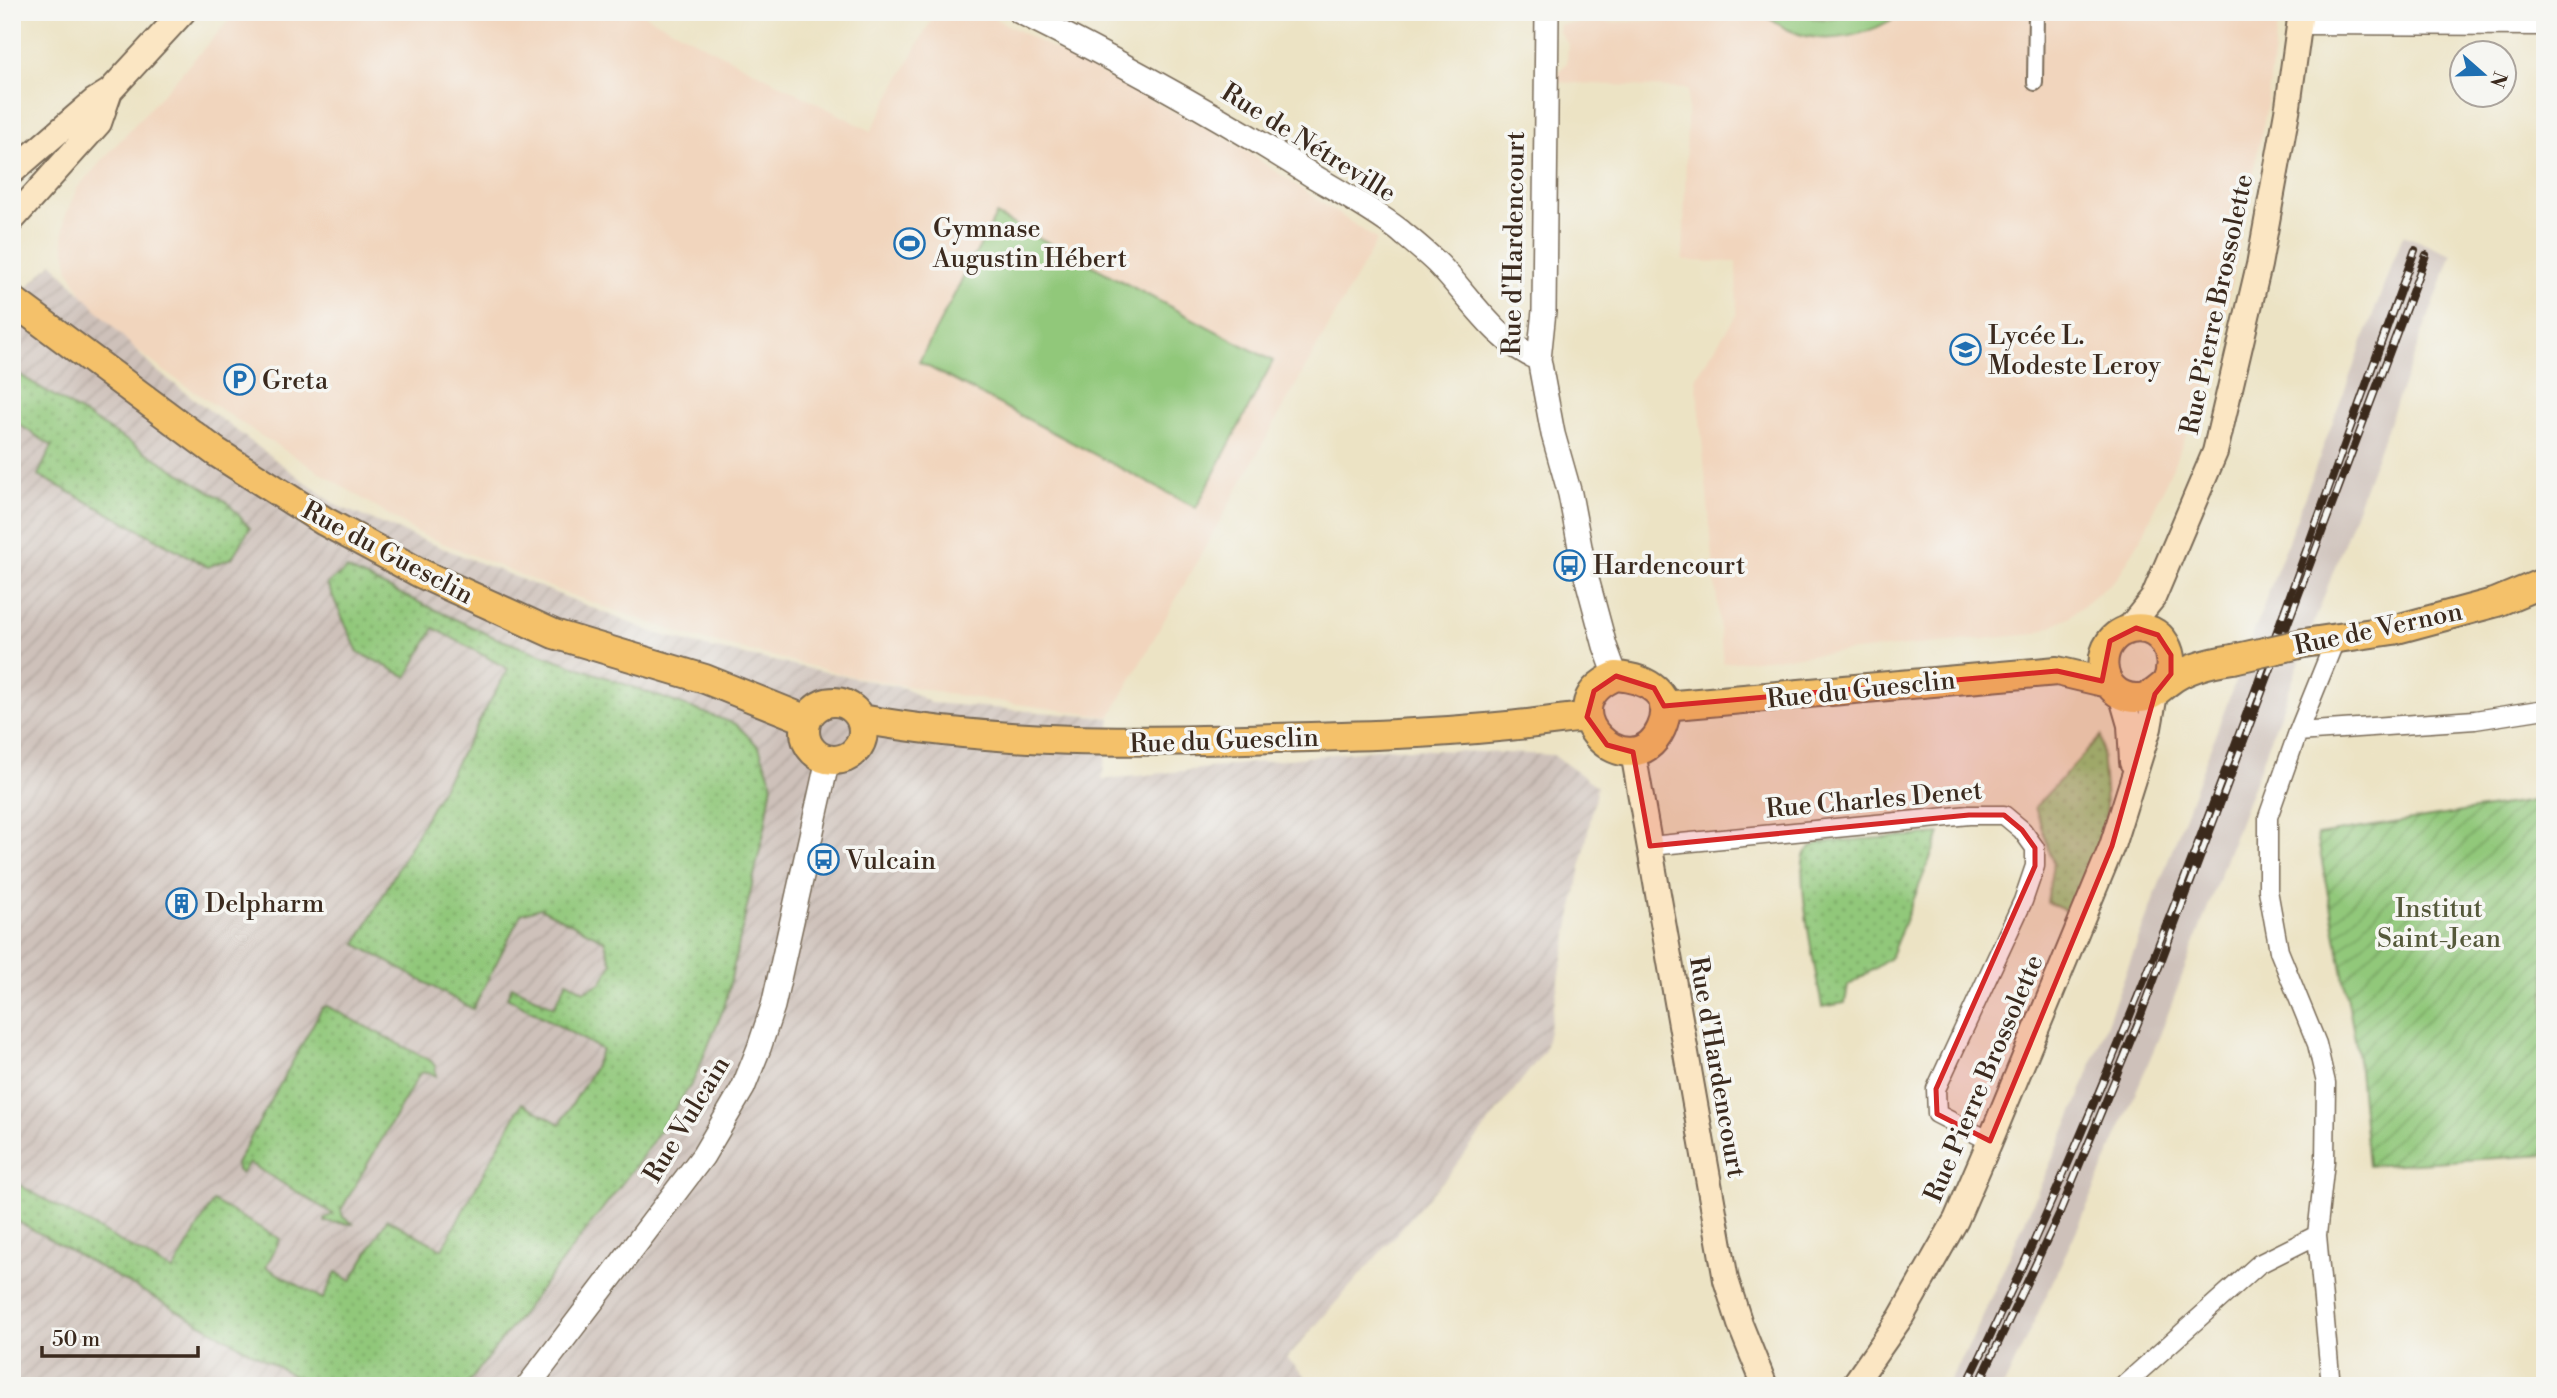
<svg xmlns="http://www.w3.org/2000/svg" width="2557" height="1398" viewBox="0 0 2557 1398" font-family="'Libre Bodoni',serif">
	<defs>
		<pattern id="industrial-furrows" width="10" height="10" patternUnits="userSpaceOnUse" patternTransform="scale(1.75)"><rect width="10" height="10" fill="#cec1ba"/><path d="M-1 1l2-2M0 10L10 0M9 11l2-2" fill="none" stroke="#b2a69f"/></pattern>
		<pattern id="grass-dots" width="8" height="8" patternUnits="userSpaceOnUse" patternTransform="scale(1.75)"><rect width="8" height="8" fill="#91c87a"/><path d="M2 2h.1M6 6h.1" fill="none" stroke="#78a363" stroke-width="1.8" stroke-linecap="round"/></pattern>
		<pattern id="garden-furrows" width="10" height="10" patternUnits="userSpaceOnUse" patternTransform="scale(1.75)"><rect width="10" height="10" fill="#91c87a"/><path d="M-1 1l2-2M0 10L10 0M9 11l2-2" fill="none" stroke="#78a363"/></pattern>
	</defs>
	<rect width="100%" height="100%" fill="#f6f6f2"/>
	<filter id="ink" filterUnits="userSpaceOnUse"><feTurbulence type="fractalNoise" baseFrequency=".0143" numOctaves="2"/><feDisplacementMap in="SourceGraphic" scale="14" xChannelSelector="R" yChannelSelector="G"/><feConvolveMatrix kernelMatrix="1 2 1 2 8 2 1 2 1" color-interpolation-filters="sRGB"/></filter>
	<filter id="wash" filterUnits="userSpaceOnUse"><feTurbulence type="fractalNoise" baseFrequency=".00686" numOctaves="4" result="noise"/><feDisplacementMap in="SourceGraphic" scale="28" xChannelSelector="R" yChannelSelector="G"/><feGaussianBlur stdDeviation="1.57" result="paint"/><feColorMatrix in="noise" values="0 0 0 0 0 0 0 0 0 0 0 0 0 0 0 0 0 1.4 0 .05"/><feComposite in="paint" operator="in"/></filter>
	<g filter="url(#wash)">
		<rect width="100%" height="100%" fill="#ece3c4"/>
		<path fill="#f1d5bd" d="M237,12h402l232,119 65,-119h46l249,129 146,99 -267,477 -142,-20 -121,-22 -158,-39 -127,-44 -146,-60 -164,-102 -88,-59 -45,-34 -33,-35 -17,-32 -6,-30 2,-23 13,-30z
			M1694,12h585l-13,98 -42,213 -18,66 -62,144 -26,44 -49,40 -34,17 -312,29 -27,-286 41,-63 -1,-52 -53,-1 5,-172 -130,-7 -1,-9 10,-10 1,-19 -9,-12 1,-8 134,-5z"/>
		<path fill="url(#industrial-furrows)" d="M52,263l101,105 184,138 321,128 48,13 198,41 27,15 180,15 -9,62 283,-32 168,7 44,31 -52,264 -95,123 -163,185 28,28h-1303v-1083z"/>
		<path fill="#cec1ba" d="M2403,235l49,19 -292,781 -80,188 -76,163h-57l27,-50 103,-233z"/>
		<path fill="url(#grass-dots)" stroke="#66794c" stroke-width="2" d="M12,370l215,132 23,26 -18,30 -24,9 -170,-92 14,-29 -40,-26z
			M347,569l149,69 240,86 23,23 13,36 -7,44 -40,178 -32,77 -56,82 -171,222h-154l-300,-168v-37l161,90 40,-70 67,38 -14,28 57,32 13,-27 15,9 36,-62 55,30 80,-146 38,21 32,-52 10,-22 -95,-53 5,-11 42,21 13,-26 17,10 17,-8 11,-19 -8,-24 -64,-32 -19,6 -48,95 -117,-65 152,-275 -74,-41 -27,49 -49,-25 -31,-68z
			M2101,736l6,83 -21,61 -16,33 -23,-11 6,-39 -18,-56z
			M1940,834l-50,124 -42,28 -3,17 -23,4c-5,-29 -27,-131 -17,-153 3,-7 10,-9 17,-12z
			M327,1006l104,55 4,5 1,10 -7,-4 -9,1 -79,137 2,7 11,7 -29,-2v-4l8,-4 -84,-51 -8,11 -4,-4 -1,-6 86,-156z"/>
		<path fill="url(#garden-furrows)" stroke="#66794c" stroke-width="2" d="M2545,799v356l-177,11 -11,-116 -40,-215z"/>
		<path fill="#91c87a" stroke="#66794c" stroke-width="2" d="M1761,12h37l16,6 16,1 34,-7h40c-33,23 -77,36 -115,18 -10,-4 -20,-12 -28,-18z
			M996,215l277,146 -77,147 -277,-146z"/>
	</g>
	<g filter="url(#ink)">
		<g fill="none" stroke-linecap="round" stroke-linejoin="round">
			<defs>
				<path id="pedestrian" d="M2035,83l1,-71"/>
				<path id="minor" d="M2300,25l245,1
					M2298,732l177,-12 70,-11
					M1650,846l319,-31h35l18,15 13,18v18l-12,35 -87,188 1,25 53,27
					M2123,1386l136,-122 58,-29
					M2331,1386l-14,-151 8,-74 1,-78 -9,-39 -38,-93 -11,-61v-73l30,-85 38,-94"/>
				<path id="tertiary" d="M1020,12c101,50 199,104 293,164 29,17 60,34 86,54 13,11 28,23 40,35 31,32 57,77 100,94
					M1547,12l-3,299 -5,48 14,75 17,60 14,74 21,78 11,30
					M528,1386l175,-230 40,-68 16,-40 14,-42 55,-247"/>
				<path id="secondary" d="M12,172l82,-71 16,-10 73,-79
					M12,220l87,-97 11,-32
					M2128,629l25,-31 62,-146 44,-187 29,-159 13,-94
					M2121,694l9,31 2,37
					M1633,752l93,528 14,44 25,62
					M1853,1386l48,-69 55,-97 34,-79 122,-295 37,-118 6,-34"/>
				<path id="primary" d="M12,300l204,152 108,69 96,52 134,61 151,45 102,41
					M2304,643l89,-13 104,-28 48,-20
					M1616,676c30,2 61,18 45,53 -29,63 -120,-21 -45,-53z
					M2167,682c11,-25 -4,-59 -36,-53 -39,8 -36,68 5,69 15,1 21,-8 32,-16 18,-14 43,-20 65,-23
					M805 731a29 29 0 1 1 58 0a29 29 0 1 1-58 0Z
					M1664,706l393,-35 51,12
					M861,719c138,25 274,24 413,19 78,-2 156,-4 234,-12 26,-2 52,-7 79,-9"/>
			</defs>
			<use href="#pedestrian" stroke="#796b58" stroke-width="18"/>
			<use href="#minor" stroke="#796b58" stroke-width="21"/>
			<use href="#tertiary" stroke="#796b58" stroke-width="26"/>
			<use href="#secondary" stroke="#796b58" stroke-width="28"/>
			<use href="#primary" stroke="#796b58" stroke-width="32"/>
			<use href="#pedestrian" stroke="#fff" stroke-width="14"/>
			<use href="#minor" stroke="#fff" stroke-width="18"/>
			<use href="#tertiary" stroke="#fff" stroke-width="23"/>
			<use href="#secondary" stroke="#fbe6c3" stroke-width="24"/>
			<use href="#primary" stroke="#f4c16a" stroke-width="28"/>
			<defs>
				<path id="rail" d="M1966,1386c179,-366 309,-754 449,-1136
					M1978,1386l82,-174 78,-189 288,-768"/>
			</defs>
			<use href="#rail" stroke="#3b2a1e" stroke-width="8"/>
			<use href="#rail" stroke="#f6f6f2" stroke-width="5" stroke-dasharray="16" stroke-linecap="butt"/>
			<defs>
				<path id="primary-bridge" d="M2233,659l71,-16"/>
			</defs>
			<use href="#primary-bridge" stroke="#796b58" stroke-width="32" stroke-linecap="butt"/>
			<use href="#primary-bridge" stroke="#f4c16a" stroke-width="28"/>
		</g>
	</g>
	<path fill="#d62828" fill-opacity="0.2" stroke="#d62828" stroke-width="5" stroke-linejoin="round" d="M2136,628l22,7 13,20v19l-16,20 -43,152 -122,295 -53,-27 -1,-25 99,-223v-18l-13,-18 -18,-15h-35l-319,31 -17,-94 -26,-7 -20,-28 7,-26 22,-15 38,12 10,18 393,-35 45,10 8,-40z"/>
	<defs>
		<symbol id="stadium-ring" viewBox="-11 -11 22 22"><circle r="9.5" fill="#f6f6f2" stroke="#1f6fb2" stroke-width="1.5"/><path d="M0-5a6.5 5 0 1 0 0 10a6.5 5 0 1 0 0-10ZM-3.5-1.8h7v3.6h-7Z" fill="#1f6fb2"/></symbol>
		<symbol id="school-ring" viewBox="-11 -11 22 22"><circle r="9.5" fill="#f6f6f2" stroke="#1f6fb2" stroke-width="1.5"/><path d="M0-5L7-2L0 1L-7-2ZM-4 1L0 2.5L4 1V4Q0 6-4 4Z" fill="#1f6fb2"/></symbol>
		<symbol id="parking-ring" viewBox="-11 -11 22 22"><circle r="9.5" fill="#f6f6f2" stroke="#1f6fb2" stroke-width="1.5"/><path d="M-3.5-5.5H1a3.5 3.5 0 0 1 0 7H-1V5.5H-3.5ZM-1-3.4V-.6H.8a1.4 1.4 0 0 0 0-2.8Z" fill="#1f6fb2"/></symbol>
		<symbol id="bus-ring" viewBox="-11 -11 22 22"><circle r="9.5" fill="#f6f6f2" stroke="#1f6fb2" stroke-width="1.5"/><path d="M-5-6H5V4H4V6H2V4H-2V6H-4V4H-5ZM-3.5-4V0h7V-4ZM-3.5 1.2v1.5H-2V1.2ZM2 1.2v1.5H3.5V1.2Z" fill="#1f6fb2"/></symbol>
		<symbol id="building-ring" viewBox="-11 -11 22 22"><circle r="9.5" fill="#f6f6f2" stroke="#1f6fb2" stroke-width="1.5"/><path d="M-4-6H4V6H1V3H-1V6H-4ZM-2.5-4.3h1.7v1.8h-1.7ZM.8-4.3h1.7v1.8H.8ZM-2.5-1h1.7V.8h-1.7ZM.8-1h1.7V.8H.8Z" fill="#1f6fb2"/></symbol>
	</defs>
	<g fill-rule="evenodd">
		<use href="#stadium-ring" x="892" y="226" width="35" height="35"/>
		<use href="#school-ring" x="1948" y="332" width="35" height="35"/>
		<use href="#parking-ring" x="222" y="362" width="35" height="35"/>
		<use href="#bus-ring" x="1552" y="548" width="35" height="35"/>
		<use href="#bus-ring" x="806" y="842" width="35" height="35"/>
		<use href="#building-ring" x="164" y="886" width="35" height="35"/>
	</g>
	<g text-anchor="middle" stroke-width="7" stroke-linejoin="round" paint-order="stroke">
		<g font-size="26" fill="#3b2a1e" stroke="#f6f6f2">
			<text transform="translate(1309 142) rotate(32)" y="9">Rue de Nétreville</text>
			<text transform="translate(1513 243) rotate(-89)" y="9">Rue d'Hardencourt</text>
			<text transform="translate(2216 304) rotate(-78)" y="9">Rue Pierre Brossolette</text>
			<text transform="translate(388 552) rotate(28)" y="9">Rue du Guesclin</text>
			<text transform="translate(2378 628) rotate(-12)" y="9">Rue de Vernon</text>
			<text transform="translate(1861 689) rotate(-6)" y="9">Rue du Guesclin</text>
			<text transform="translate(1224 740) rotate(-2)" y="9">Rue du Guesclin</text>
			<text transform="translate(1874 799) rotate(-5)" y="9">Rue Charles Denet</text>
			<text transform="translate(1718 1067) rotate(80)" y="9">Rue d'Hardencourt</text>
			<text transform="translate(1983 1078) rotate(-67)" y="9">Rue Pierre Brossolette</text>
			<text transform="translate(686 1119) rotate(-59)" y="9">Rue Vulcain</text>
		</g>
		<g font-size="26" fill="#3b2a1e" stroke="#f6f6f2" text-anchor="start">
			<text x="933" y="237">Gymnase<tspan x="933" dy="30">Augustin Hébert</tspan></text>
			<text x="1988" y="344">Lycée L.<tspan x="1988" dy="30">Modeste Leroy</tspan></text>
			<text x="262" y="389">Greta</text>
			<text x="1593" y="574">Hardencourt</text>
			<text x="846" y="869">Vulcain</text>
			<text x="205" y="912">Delpharm</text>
		</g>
		<g font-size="26" fill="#55593a" stroke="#f6f6f2">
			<text x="2439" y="917">Institut<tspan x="2439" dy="30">Saint-Jean</tspan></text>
		</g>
	</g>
	<rect width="2557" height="1398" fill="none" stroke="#f6f6f2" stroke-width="42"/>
	<g transform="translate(2483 74) rotate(110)"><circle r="33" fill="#f6f6f2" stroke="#aba49d" stroke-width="2"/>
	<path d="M0-5L12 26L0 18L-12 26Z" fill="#1f6fb2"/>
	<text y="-10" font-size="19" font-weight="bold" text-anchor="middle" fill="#3b2a1e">N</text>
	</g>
	<path d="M42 1346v10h156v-10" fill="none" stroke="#3b2a1e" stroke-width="3.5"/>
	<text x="52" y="1346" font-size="21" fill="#3b2a1e" stroke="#f6f6f2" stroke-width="5" paint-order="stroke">50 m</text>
</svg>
